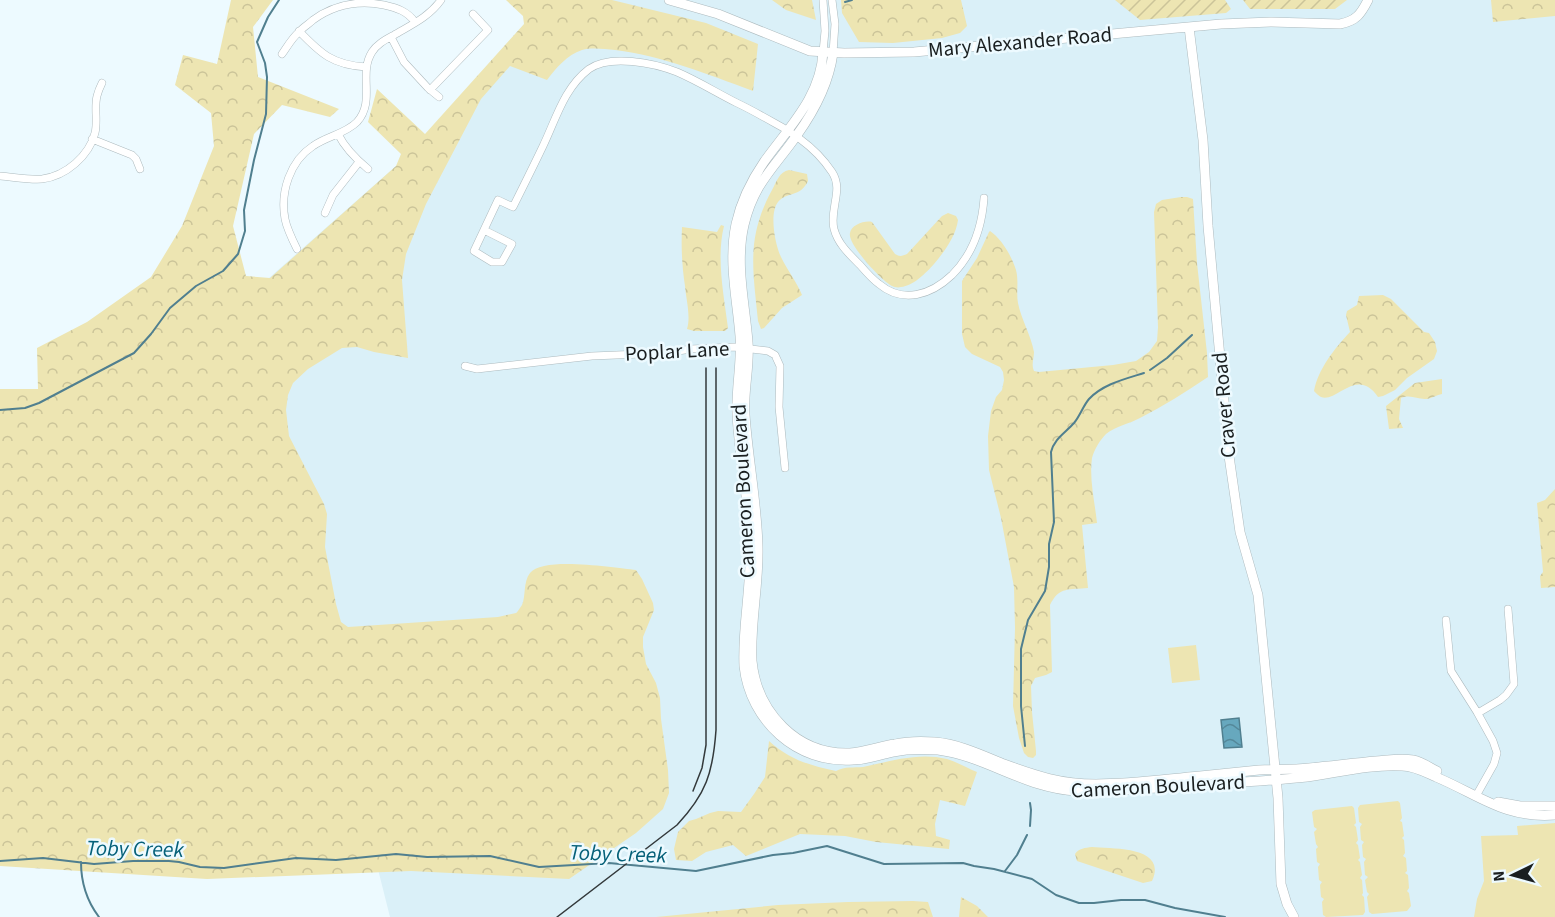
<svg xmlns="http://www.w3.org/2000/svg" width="1555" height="917" viewBox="0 0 1555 917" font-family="'Source Sans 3',sans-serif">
	<defs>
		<pattern id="forest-crowns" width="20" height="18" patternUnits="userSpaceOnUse" patternTransform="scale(1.5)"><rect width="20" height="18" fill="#ede5b2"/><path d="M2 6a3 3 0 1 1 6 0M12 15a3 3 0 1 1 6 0" fill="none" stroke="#cbc499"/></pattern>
		<pattern id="garden-furrows" width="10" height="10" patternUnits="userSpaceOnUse" patternTransform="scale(1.5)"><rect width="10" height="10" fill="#ede5b2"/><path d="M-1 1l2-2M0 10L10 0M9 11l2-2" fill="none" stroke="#cbc499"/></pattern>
		<pattern id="water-waves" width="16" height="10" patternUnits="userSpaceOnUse" patternTransform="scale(1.5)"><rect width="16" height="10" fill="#67a8be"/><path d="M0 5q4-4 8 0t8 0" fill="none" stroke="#54889a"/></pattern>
	</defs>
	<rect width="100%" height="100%" fill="#edfaff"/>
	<path fill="#daf0f8" d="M554,0h1001v917h-1165l-94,-373 -27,-266 127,-112z"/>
	<path fill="url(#forest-crowns)" d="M231,0h42l-20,27 5,50 81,32 -9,8 -48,-12 -28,29 -21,92 13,50 24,2 126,-112 5,-12 -33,-32 9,-33 48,45 99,-110 -1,-8 -17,-16h106l94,23 52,21 -5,47c-46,-17 -90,-35 -138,-41 -11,-1 -23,-3 -33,0 -15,5 -26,18 -35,30l-37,-14 -29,33 -55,105 -20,50 -4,26 6,78 -34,-6 -17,-5 -15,1 -34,21 -15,14 -5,12 -2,15 3,26 35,68 3,10 -2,33 11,57 5,18 7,5 150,-10 18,-4c1,0 5,-7 6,-8 4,-9 1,-23 8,-32 13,-17 85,-5 106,-3l6,9 11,24 1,7 -11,27v10l3,17 10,19 4,15 1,21 7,51 1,23 -6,16 -27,24 -67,46 -158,-8 -204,8 -207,-13v-477h38l-1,-41 50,-26 64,-45 31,-51 32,-80 -3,-33 -36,-28 8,-30 34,9z
		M772,0h40l4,20 -30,-10z
		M841,0h120l6,26 -7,7 -18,5 -49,5 -34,-1 -17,-29z
		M1491,0h64v16l-62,6z
		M789,170l18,4 1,7c-8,17 -21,10 -30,21 -9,11 -3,43 3,55 6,13 16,25 21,38l-20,13 -18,20 -3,1 -3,-8c-5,-52 -12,-83 14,-131 5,-9 7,-18 17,-20z
		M1181,197h6l6,2 4,64 10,90 1,24c-22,15 -45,29 -68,41 -11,6 -24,8 -34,16 -6,6 -12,16 -14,24 -3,21 3,45 5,65l-15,2 6,63c-18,2 -29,-2 -38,17l2,67 -6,3 -11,3 -4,8 1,26 4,39v4l-3,3 -5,-1 -4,-4 -5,-15 -6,-32 2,-78 -1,-41 -13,-69 -12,-48 -1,-34 3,-25 5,-14 6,-7 2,-10 -1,-8 -3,-5 -28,-13 -7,-7 -3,-13v-53l15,-23 12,-26 1,-1c12,8 22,26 26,39 3,11 0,23 2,33 3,16 13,32 16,49 0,7 -3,12 0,19l5,1 74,-7 23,-4 13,-9 8,-11 1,-14 -4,-115 2,-8 6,-4z
		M948,213l8,3 2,4c-2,16 -14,32 -24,44 -8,9 -21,22 -33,23 -3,1 -7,0 -9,-1 -10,-5 -45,-42 -42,-53 1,-8 15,-13 22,-11l23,32c5,3 7,2 12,0l35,-38z
		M721,225l3,1c-8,32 0,70 4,102l-3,3h-31l-7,-2c4,-13 -1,-30 -2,-43 -3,-20 -4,-39 -3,-59l35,5z
		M1383,295l8,4 33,33 5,1 6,9 2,9 -3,8 -27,19 -12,12 -12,6 -5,1c-21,-31 -41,6 -57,0 -2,-1 -5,-4 -7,-6 4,-22 21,-43 36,-59l-4,-17 1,-4 10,-6 2,-9z
		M1442,379v15c-5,1 -10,4 -15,5 -10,1 -15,-5 -26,-1l-2,21 4,9 -14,1 -3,-23 29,-23z
		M1555,489v98l-14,1 -1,-12 3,-4 -6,-69 8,-3z
		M769,741c21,19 40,24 67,30 9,-5 18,-3 27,-4 28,-6 56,-15 84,-8 10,3 20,9 30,13l-12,34 -25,-6 -5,24 1,12 14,4 -1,9 -73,-7 -31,-6 -45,-2 -54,22 -13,-11 -27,7 -14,9 -16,-1 -2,-11 4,-17 11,-11 7,-2 14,-6 8,-2 23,1 13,-18 11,-17z
		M1092,847c21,2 76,-1 60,34l-9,2 -66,-22 -2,-7c4,-6 10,-6 17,-7z
		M961,897l16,9 11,11h-29z
		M913,901l15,1 5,15h-277l122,-12 70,-3z"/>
	<path fill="url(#garden-furrows)" d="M1115,0h110l6,9 -5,4 -86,7z
		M1243,0h104l-12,9h-85z"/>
	<path fill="#ede5b2" d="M1196,645l4,35 -28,3 -4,-35z
		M1398,801l2,2 2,15 -2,3 2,1 2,14 -2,2 2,2 1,13 -2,3 3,2 1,13 -2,2 3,2 1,13 -2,3 2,2 2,13 -4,5 -35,3 -3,-2 -2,-15 2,-3 -2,-2 -2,-12 3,-3 -3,-2 -1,-13 2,-3 -3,-2 -1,-12 2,-3 -3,-2 -1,-13 2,-3 -3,-2 -1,-14 2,-3z
		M1352,806l2,2 2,15 -2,2 2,2 2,13 -2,3 2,2 2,13 -2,2 2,2 2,13 -2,3 2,2 1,13 -1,2 2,2 1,15 -2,3 -37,2 -3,-2 -1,-13 2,-3 -3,-2 -1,-12 2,-3 -3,-2 -1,-13 2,-3 -3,-2 -1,-13 2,-2 -2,-3 -2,-12 3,-3 -3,-2 -2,-15 3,-2z
		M1555,823v94h-81l3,-18 7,-18 -3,-45 37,-1 -1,-9z"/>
	<path fill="url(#water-waves)" stroke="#507f8f" stroke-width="1.5" d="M1239,718l3,29 -18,1 -3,-28z"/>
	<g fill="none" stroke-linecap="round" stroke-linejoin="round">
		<path stroke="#507f8f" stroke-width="2" d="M845,2l7,-2
			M1150,370l17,-12 25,-23
			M0,410l25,-2 14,-5 95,-50 17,-19 19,-26 26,-22 27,-15 15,-17 7,-23 -1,-21 10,-50 12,-46 1,-37 -2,-14 -8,-21 11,-25 11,-17
			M1025,746l-4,-40v-57l7,-29 17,-29 4,-24v-23l5,-22 -3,-70c3,-13 14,-19 23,-29 6,-7 9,-17 15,-24 14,-15 36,-20 55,-26
			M1030,826l1,-16 -1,-7
			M0,861l43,-3 51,6 39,-3h36l10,1 21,5 24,1 72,-10 40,2 60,-6 31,3 63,-1 49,11 70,-4 87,8 77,-16 20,-2 34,-7 57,18 79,-1 11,3 20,3 38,10 24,16 23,8h15l27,-3h24l30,8 50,9
			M81,862c0,21 5,38 18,55
			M1005,871l12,-16 10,-20"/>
		<defs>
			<path id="minor" d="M823,0l2,31 -2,21
				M832,0l3,24 -2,29
				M299,31c22,23 34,34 67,36
				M391,37l13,25 24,26 11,9
				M282,54c5,-7 10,-16 17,-22 4,-5 10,-8 14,-12 22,-16 45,-20 71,-15 13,3 23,6 31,17
				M430,90l58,-60 -15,-16
				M338,134c7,14 18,25 30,35
				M92,139l40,16 4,4 4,10
				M0,176c14,1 28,4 42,3 24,-3 47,-23 53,-46 3,-12 -1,-25 2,-37 1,-4 3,-9 5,-13
				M325,213l8,-18 26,-33
				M484,230l28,14 -10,18h-10l-18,-11 24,-51 15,7c10,-20 20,-40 30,-61 13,-27 21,-58 46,-77 21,-15 65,-6 88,3 21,9 40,21 60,31 17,8 32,17 48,26 5,4 11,6 15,10 11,8 24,21 32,33 12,18 -3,37 2,57 4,15 15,25 26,36 6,7 12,14 19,19 24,20 52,11 73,-9 21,-21 30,-48 32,-77
				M297,249c-5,-10 -10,-20 -12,-30 -5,-27 5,-58 28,-73 14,-10 32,-12 44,-24 19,-21 1,-48 15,-70 5,-8 13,-12 22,-17 17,-10 35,-18 47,-35
				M465,366l12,3 115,-13 73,-3 26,-4 43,-2 34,4 7,4 5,11 -1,41 6,61
				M1446,620l5,51 26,41 16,29 4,12 -3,11 -18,32
				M1478,713l22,-13 6,-5 8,-11 -6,-75"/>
			<path id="tertiary" d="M669,0l49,14 92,37 34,2 70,-1 307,-28 50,-2 69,2c16,-3 21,-10 28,-24
				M1189,27l14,113 5,86 21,230 11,76 18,63 20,203 3,86 6,20 7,13
				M823,52c-2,45 -35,76 -59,110 -13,19 -23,39 -28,62 -8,38 1,74 4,112 2,26 -4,51 -3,77 2,44 12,87 13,131 2,41 -8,82 -6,122 6,55 53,98 109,94 14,0 26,-5 40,-8 14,-3 30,-3 45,-2 48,6 88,39 139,41 27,2 54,-2 81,-3 50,-4 100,-6 149,-11 30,-4 65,-13 95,-11 12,0 23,6 34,11 43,18 69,42 119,38
				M833,53c-4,30 -18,57 -36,82 -23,33 -43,48 -53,90 -9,39 1,78 4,117 2,25 -5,49 -3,73 3,44 12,88 13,132 1,38 -8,76 -6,114 5,51 45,94 98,92 16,-1 30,-7 45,-9 13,-3 27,-3 40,-2 24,2 47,13 69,22 33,12 57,20 92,20 35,0 70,-5 104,-8 20,-2 40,-4 59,-6 17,-1 33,0 50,-2 22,-2 45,-5 67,-7 13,-1 25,-3 37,-1 9,2 16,7 24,11
				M1498,802l22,4h35"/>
		</defs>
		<use href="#minor" stroke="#adbabe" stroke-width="8"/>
		<use href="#tertiary" stroke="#adbabe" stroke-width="10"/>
		<use href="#minor" stroke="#fff" stroke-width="7"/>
		<use href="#tertiary" stroke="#fff" stroke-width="9"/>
		<path stroke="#33393b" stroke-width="1.5" d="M693,791l9,-23 4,-23v-377
			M557,917l120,-92c29,-31 36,-52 39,-95v-362"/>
	</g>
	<g text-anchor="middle" stroke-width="5" stroke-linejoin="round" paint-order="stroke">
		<g font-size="21" fill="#1a1f20" stroke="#edfaff">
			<text transform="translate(1020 42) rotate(-5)" y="7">Mary Alexander Road</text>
			<text transform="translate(677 351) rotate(-3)" y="7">Poplar Lane</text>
			<text transform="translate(1224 405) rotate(-95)" y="7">Craver Road</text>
			<text transform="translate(743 491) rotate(-93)" y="7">Cameron Boulevard</text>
			<text transform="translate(1158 786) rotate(-3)" y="7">Cameron Boulevard</text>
		</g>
		<g font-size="22" font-style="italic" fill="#066179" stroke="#edfaff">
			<text transform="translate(135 848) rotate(1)" y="8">Toby Creek</text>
			<text transform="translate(618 853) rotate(2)" y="8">Toby Creek</text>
		</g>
	</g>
	<g transform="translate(1513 875) rotate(265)" stroke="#edfaff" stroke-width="4.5" paint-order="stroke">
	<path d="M0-4.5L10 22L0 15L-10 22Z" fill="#1a1f20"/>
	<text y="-9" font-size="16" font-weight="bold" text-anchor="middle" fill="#1a1f20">N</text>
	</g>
</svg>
